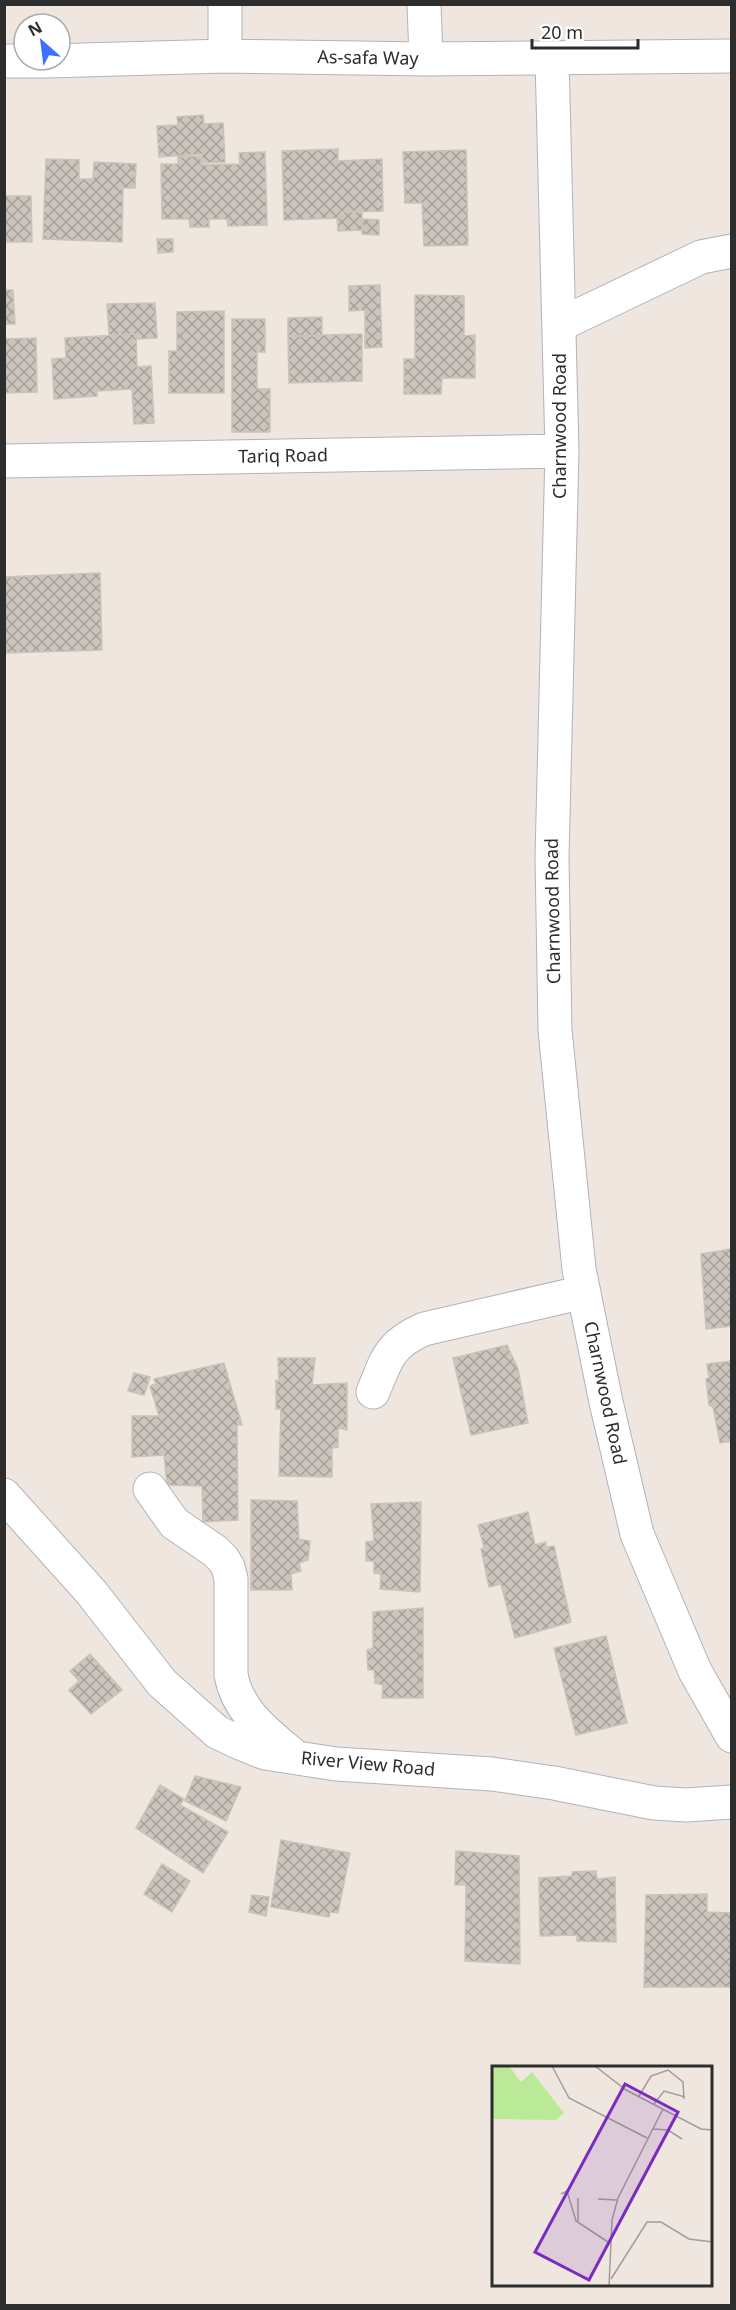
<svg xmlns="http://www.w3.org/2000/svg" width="736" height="2310" viewBox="0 0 736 2310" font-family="'Noto Sans',sans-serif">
	<defs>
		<pattern id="building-cross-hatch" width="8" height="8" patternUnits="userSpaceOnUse" patternTransform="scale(1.5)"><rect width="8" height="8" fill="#cbc5bd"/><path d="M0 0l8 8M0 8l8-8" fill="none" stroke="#a5a09a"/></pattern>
	</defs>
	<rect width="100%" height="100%" fill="#efe7df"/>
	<path fill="url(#building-cross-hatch)" stroke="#cbc3b8" stroke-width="1.5" d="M203,115l1,9 19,-1 2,39 -23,1v-9l-43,3 -2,-31 21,-1 -1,-8z
		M338,149v12l44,-2 1,52 -42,1v6l-57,2 -2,-69z
		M466,150l2,95 -44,1 -2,-43h-17l-2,-51z
		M265,152l2,73 -39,1 -1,-7h-18v8h-19l-1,-8h-27l-1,-55h17v-7l23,-1v9l39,-1 -1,-11z
		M46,159l33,1v19h14l1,-17 42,2 -1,24h-12l-1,54 -79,-3z
		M4,196h27l1,46h-28z
		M362,211v19l-24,1 -1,-13h4v-6z
		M363,219l16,1v15l-17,-1z
		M157,239h16v13l-15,1z
		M380,285l2,62 -17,1v-38l-16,1v-25z
		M4,290h9l2,34h-11z
		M415,295l49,1v40l11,-1v43h-33l-1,16h-37v-35h11z
		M155,303l2,35 -21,1v-5l-27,1 -2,-31z
		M224,311v82h-55v-42h8v-39z
		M322,317v19h-34v-18z
		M232,319h33v33h-8v37h13v43h-38z
		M136,334l1,33 14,-1 3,57 -20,1 -2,-35 -35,2v5l-43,3 -2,-40 14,-1 -1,-20z
		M362,334v47l-73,2 -1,-47z
		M36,338l1,54 -33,1v-54z
		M100,573l2,77 -98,3v-76z
		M732,1249v77l-26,3 -5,-75z
		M507,1345l11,24 10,54 -57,12 -18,-77z
		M278,1358h37l-3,27 35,-2v47l-9,-2v19l-6,1v29l-53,-1 2,-67h-5v-29l3,1z
		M732,1361v80l-12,2 -7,-36 -4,-2 -3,-26 3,-1 -2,-14z
		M224,1363l18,62h-5l1,95 -35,2 -1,-36 -35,-1 -3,-30 -32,2v-41h27l-9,-30 6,-2 -2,-5z
		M134,1373l16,4 -6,18 -16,-4z
		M251,1500l46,1 2,38 11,2 -2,19 -9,3 2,8 -10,3 1,16h-41z
		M421,1502l-1,90 -40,-3 1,-15 -7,-1v-12h-8v-19l8,-1 -3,-37z
		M528,1512l7,33 11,-3v5l8,-1 17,76 -56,16 -14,-54 -12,3 -8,-38 3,-2 -6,-22z
		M423,1608v90h-41l1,-13 -8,-2 -1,-13h-6l-1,-20 6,-2v-36z
		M606,1636l21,87 -51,12 -22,-87z
		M90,1654l32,36 -31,24 -22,-24 10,-9 -9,-10z
		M195,1776l46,11 -15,34 -41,-20z
		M160,1785l24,14 -4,6 48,27 -25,41 -67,-45z
		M281,1840l69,13 -12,60 -8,-1 -1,5 -58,-10z
		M456,1851l63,5 1,108 -55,-3 1,-76h-11z
		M162,1864l28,17 -18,31 -28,-18z
		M596,1871l1,8 18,-2 1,65 -39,-1v-6l-37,1 -1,-58 33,-2v-4z
		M707,1894v18l25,1v74h-88l2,-92z
		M252,1895l17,2 -3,19 -17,-4z"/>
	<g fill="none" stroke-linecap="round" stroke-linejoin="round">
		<defs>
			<path id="minor" d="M225,4v52
				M424,4l2,55
				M552,58l10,393 -10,407 3,172 24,239 27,133 31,132 58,137 37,65
				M4,61h44l177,-5 201,3 306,-3
				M559,325l142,-68 31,-6
				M4,461l558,-10
				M373,1392c14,-33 15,-47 51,-63l160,-37
				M150,1489l24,34 41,28 8,8 5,8 3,12v96c7,37 35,57 62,80
				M4,1495l87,97 71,91 55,49 23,11 25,10 71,11 156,10 62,9 100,20 32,2 46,-3"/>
		</defs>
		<use href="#minor" stroke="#afb3bd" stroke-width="35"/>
		<use href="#minor" stroke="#fff" stroke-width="33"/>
	</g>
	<g text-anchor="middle" stroke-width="4.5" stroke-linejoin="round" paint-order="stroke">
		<g font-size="18" fill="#2d2d2d" stroke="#fff">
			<text transform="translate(368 58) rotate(1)" y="6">As-safa Way</text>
			<text transform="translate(560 426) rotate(-90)" y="6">Charnwood Road</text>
			<text transform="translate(283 456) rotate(-1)" y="6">Tariq Road</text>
			<text transform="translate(553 911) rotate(-91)" y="6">Charnwood Road</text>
			<text transform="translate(605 1393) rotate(78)" y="6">Charnwood Road</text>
			<text transform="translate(368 1764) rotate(5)" y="6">River View Road</text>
		</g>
	</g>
	<g transform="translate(492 2066)">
		<rect width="220" height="220" fill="#efe7df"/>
		<path d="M0,0h17l12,16 11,-10 32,41 -8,7 -64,-1z" fill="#baea97"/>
		<path fill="none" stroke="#a19d98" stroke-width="1.5" d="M60,0l17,32 78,40M103,0l31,24 75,39 12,1M147,30l12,-20 17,-6 15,12 1,17M162,38l10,-13 21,6M161,63l15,1 14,9M69,128l6,-3 9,30 35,23M106,133l19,1M86,155v-23M119,213l36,-57h14l28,17 24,3M117,220l3,-66 6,-22 45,-89"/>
		<path fill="#7b2cbf" fill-opacity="0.15" stroke="#7b2cbf" stroke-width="3" d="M133,18l53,28 -89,168 -54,-28z"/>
		<rect width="220" height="220" fill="none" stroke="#2d2d2d" stroke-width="3"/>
	</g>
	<rect width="736" height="2310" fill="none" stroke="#2d2d2d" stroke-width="12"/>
	<g transform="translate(42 42) rotate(332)"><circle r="28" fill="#ffffff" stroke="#ababab" stroke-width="1.5"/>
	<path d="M0-4.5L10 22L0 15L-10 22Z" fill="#3c70ff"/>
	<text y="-9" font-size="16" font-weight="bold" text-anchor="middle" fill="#2d2d2d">N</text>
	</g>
	<path d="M532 39v9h106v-9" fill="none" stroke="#2d2d2d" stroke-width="3"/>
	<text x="541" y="39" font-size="18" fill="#2d2d2d" stroke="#ffffff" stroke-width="4.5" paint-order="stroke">20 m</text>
</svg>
